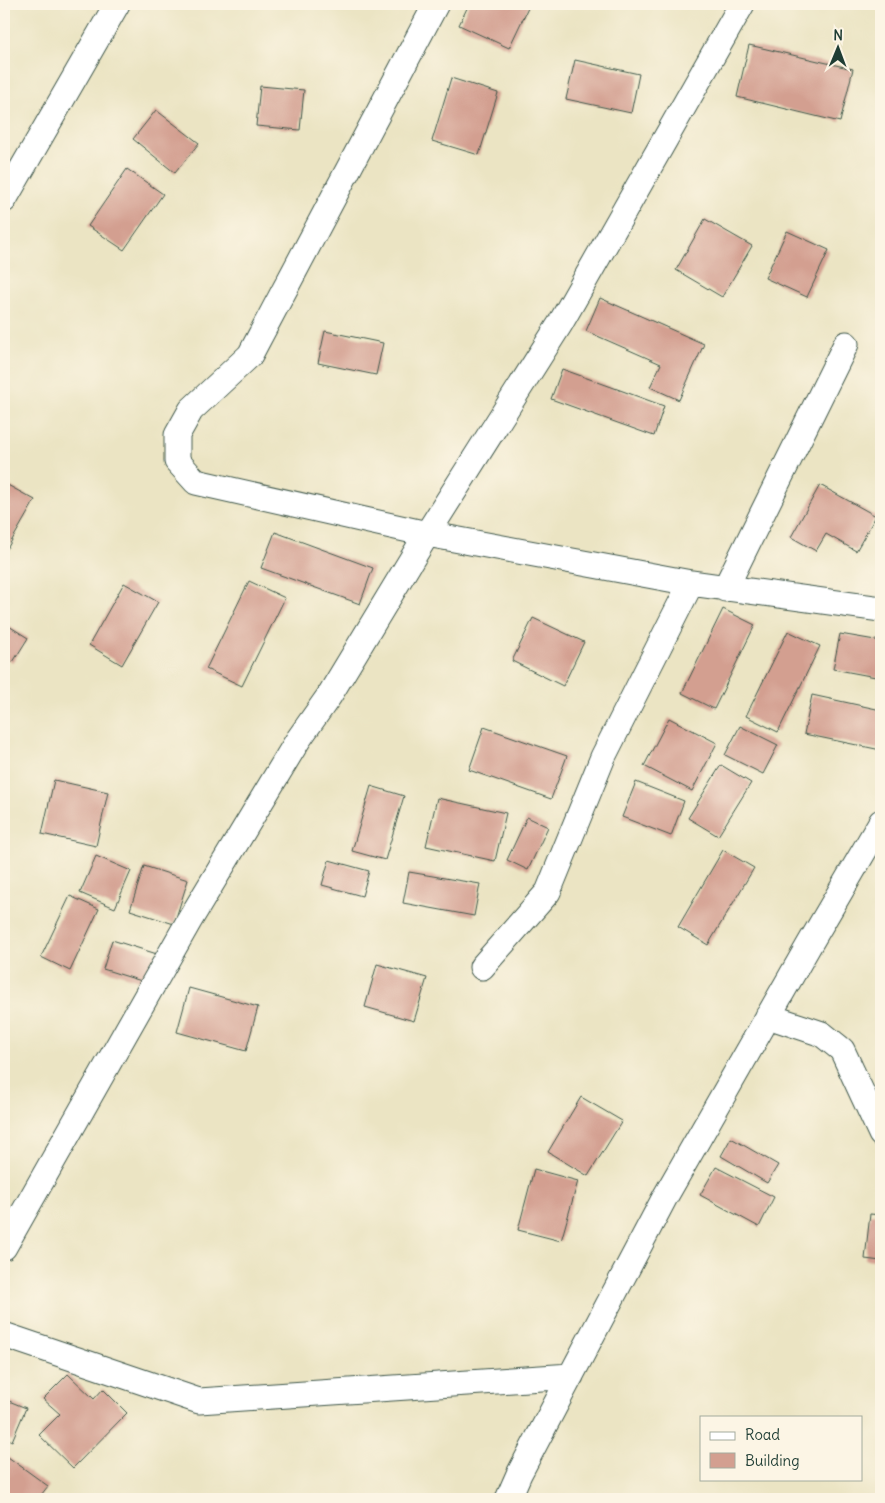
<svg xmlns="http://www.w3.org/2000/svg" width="885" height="1503" viewBox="0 0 885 1503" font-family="Delius,sans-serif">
	<rect width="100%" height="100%" fill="#fcf5e5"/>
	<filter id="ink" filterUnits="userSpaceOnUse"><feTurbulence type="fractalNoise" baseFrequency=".02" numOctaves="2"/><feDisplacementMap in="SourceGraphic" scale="10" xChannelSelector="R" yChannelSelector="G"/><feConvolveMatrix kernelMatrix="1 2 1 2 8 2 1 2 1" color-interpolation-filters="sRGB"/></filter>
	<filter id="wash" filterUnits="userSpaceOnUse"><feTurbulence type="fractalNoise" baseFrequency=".0096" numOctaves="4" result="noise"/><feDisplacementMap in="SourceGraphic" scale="20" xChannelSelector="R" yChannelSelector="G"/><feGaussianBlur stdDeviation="1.12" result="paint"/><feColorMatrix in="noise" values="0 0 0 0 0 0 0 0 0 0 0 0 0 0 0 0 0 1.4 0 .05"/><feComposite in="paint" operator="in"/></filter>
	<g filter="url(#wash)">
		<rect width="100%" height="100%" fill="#ebe4c3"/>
		<g id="blocks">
			<path fill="#d39f90" d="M469,4h54l6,2 -20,42 -50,-23z
				M749,45l104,24 -13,53 -103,-25z
				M575,60l64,14 -8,39 -65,-14z
				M451,78l47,15 -19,62 -47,-14z
				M260,86l44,4 -4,40 -44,-4z
				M156,110l43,33 -24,30 -42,-34z
				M127,169l36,25 -39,56 -36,-24z
				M705,219l47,27 -30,51 -46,-27z
				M787,231l42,19 -22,47 -42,-19z
				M600,298l104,46 -25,56 -29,-13 11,-23 -75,-33z
				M325,331l58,12 -7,32 -58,-12z
				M562,369l102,37 -10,30 -103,-37z
				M4,483l31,17 -31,54z
				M820,485l56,31 -20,35 -30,-17 -10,17 -25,-14z
				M275,532l98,36 -13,36 -99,-36z
				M249,581l36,17 -43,88 -36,-17z
				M124,583l34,19 -36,63 -33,-20z
				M723,609l32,16 -41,84 -32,-16z
				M533,618l51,24 -21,44 -51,-25z
				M4,623l24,15 -15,24 -9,-5z
				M788,631l32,15 -42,86 -32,-16z
				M840,634l41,7v37l-48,-9z
				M812,695l69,15v40l-77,-16z
				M669,718l48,25 -25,48 -48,-25z
				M740,726l38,19 -15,29 -38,-19z
				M484,727l83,29 -16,43 -82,-29z
				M721,765l30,18 -33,53 -30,-18z
				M54,780l54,12 -12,54 -54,-12z
				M636,782l48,19 -13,35 -49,-19z
				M371,786l33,10 -19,64 -33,-9z
				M437,798l69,15 -11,48 -69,-15z
				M527,817l21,10 -20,43 -21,-10z
				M723,850l31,18 -46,77 -30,-18z
				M96,856l35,15 -16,37 -35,-15z
				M329,860l40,11 -7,25 -40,-11z
				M144,866l44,14 -14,44 -44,-14z
				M409,872l71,12 -6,32 -71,-13z
				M70,896l29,13 -29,62 -29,-14z
				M112,940l45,14 -9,29 -45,-14z
				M377,964l50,14 -13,43 -49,-14z
				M189,988l69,19 -12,44 -69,-19z
				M581,1097l41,24 -34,55 -40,-24z
				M731,1138l47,27 -11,18 -46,-27z
				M716,1167l58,30 -15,30 -59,-32z
				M534,1169l44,12 -17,60 -43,-11z
				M870,1214l11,1v46l-16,-2z
				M68,1374l26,25 9,-10 24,24 -54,55 -34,-33 21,-21 -17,-15z
				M4,1399l22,9 -14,33 -8,-4z
				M8,1457l40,29 -10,13h-34v-36z"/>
		</g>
	</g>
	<g filter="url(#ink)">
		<use href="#blocks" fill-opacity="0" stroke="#3e5649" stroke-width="1"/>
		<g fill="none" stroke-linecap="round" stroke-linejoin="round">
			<defs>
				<path id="street" d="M436,4l-186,351 -59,55 -14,25v26l19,21 231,52 264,49 190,26
					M4,200l113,-196
					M725,589l121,-245
					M482,967l66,-75 55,-135 88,-174
					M768,1016l54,18 20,16 39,84
					M4,1247l185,-326 109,-181 31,-44 98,-162 133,-210 182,-320
					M4,1335l195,66 372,-25
					M508,1499l11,-25 146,-277 144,-252 72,-123"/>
			</defs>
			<use href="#street" stroke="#3e5649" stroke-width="27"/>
			<use href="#street" stroke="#fff" stroke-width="25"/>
		</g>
	</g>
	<rect width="885" height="1503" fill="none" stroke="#fcf5e5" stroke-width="20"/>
	<rect x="700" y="1416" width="162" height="65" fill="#fcf5e5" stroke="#a4ab9e"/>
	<rect x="710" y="1432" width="25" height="8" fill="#ffffff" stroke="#a4ab9e"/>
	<text x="745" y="1440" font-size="15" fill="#1f3d34">Road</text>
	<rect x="710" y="1453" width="25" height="15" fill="#d39f90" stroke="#a4ab9e"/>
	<text x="745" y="1466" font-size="15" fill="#1f3d34">Building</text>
	<g transform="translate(838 48) rotate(1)" stroke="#fcf5e5" stroke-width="4" paint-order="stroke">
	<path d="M0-4L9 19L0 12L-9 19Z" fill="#1f3d34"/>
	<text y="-8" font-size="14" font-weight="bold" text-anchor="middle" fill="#1f3d34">N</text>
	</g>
</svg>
